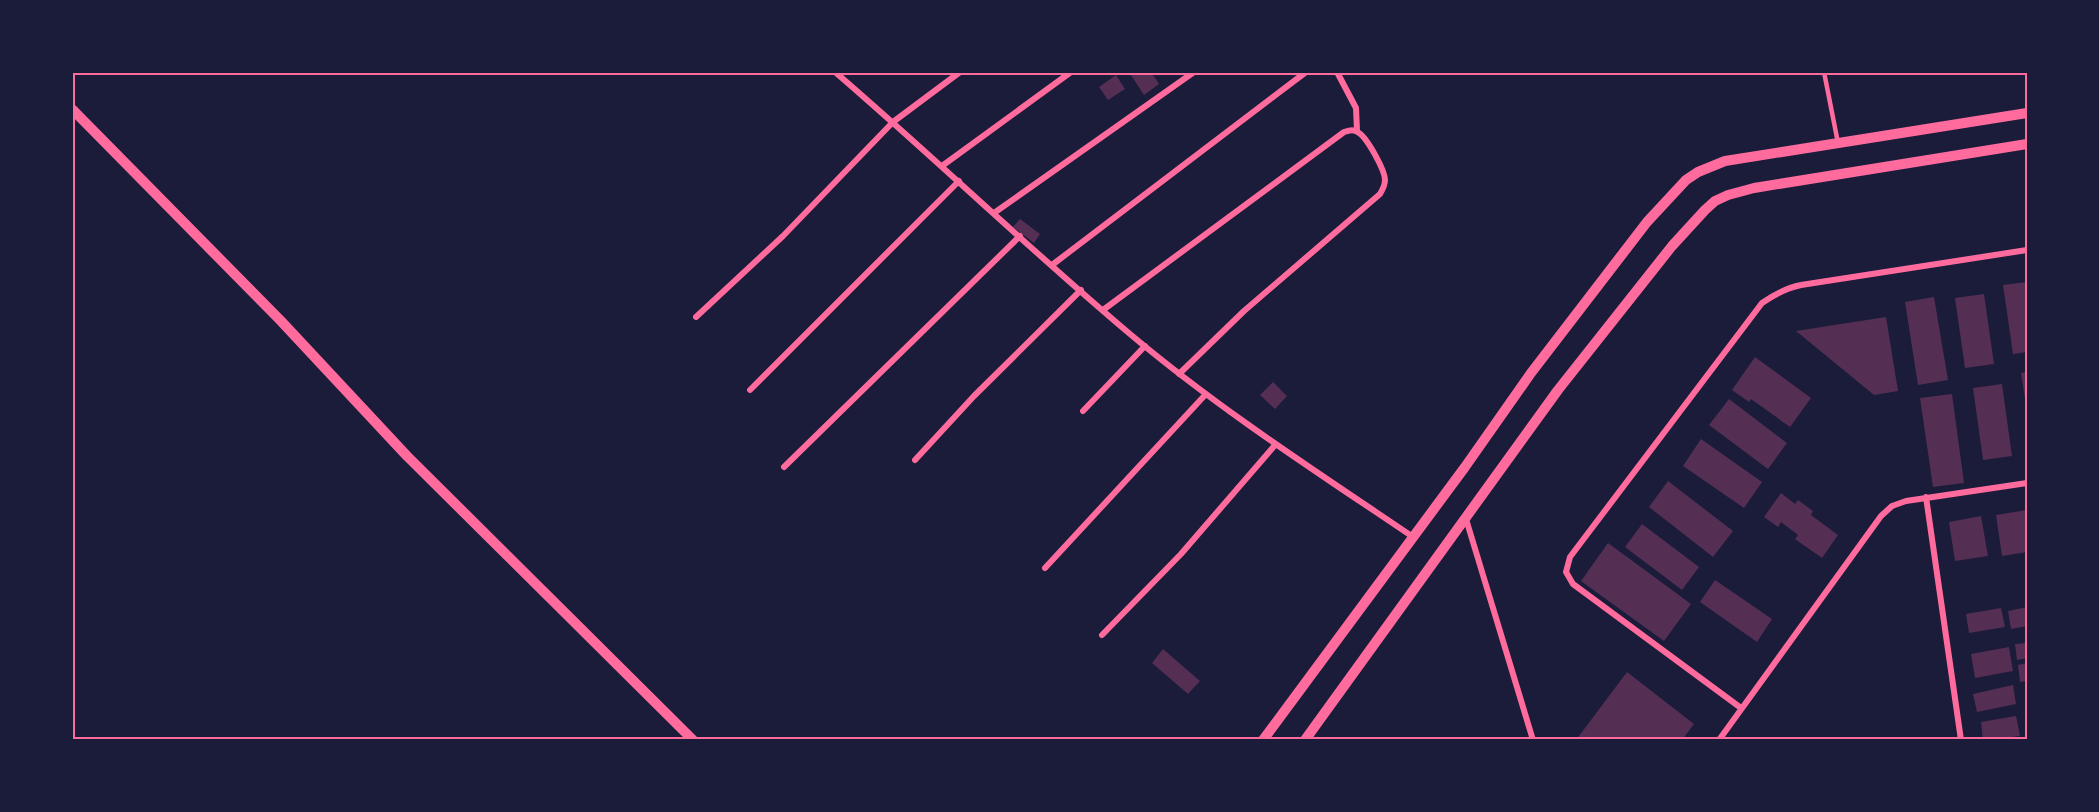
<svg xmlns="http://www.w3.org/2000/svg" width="2099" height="812" viewBox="0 0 2099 812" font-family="Barlow,sans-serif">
	<rect width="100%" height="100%" fill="#1b1b3a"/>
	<path fill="#542f53" d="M1129,72h22l8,12 -15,11z
		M1116,75l9,14 -17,11 -9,-13z
		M1020,219l20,15 -6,9 -21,-16z
		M2027,282v70l-14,2 -10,-69z
		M1984,294l10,70 -29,4 -10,-70z
		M1934,297l14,83 -30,5 -13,-83z
		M1886,317l12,74 -24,4 -78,-64z
		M1755,357l56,41 -21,29 -39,-28 -2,3 -17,-12z
		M2027,372v33h-1l-5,-32z
		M1273,382l14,14 -12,13 -15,-14z
		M2002,384l10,72 -29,4 -10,-72z
		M1952,394l12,89 -31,4 -13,-89z
		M1729,399l58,44 -19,26 -59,-44z
		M1701,439l61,43 -18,26 -61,-42z
		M1668,481l65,50 -20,26 -64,-50z
		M1781,493l14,11 3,-4 15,11 -2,4 27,20 -16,23 -27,-19 3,-4 -17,-13 -3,5 -14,-10z
		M2027,510v42l-25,4 -6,-41z
		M1981,516l7,40 -33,5 -6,-39z
		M1642,524l57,43 -17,23 -57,-43z
		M1608,543l83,61 -27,37 -83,-60z
		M1715,580l57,39 -15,23 -57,-40z
		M2027,607v19l-16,3 -3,-18z
		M2001,608l4,19 -36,6 -3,-19z
		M2027,643v15l-10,2 -2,-16z
		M2009,647l4,24 -38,7 -4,-24z
		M1163,649l37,32 -12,13 -36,-31z
		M2027,663v18l-7,1 -2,-17z
		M1627,672l67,52 -12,16h-106z
		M2013,685l3,19 -39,8 -4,-18z
		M2016,716l4,20 -37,4 -2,-18z"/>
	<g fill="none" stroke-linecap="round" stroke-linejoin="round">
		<path stroke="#ff6b9d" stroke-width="4.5" d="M1824,72l14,71"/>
		<path stroke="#ff6b9d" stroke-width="6" d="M835,72c100,86 194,177 295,262 89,75 187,138 283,203
			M1337,72l19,36 1,23
			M942,166l129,-94
			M994,213l200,-141
			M1052,265l254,-193
			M1103,310l241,-178c6,-2 10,-3 15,1 8,5 26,37 26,47 0,5 -2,9 -5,14l-136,117 -65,63
			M696,317l87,-81 110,-114 67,-50
			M750,390l209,-209
			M1083,411l62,-65
			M915,460l59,-64 107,-106
			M784,467l236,-231
			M1926,497l35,243
			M1466,519l67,221
			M1045,568l161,-174
			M1102,635l79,-81 95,-110
			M1741,708l-168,-124 -7,-12 4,-15 192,-254c13,-9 24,-15 39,-18l226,-35
			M1719,740l162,-224 11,-10 14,-5 121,-18"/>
		<path stroke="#ff6b9d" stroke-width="10" d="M72,109l209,212 126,135 286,284
			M1263,740l202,-273 66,-94 116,-151 39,-42 12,-8 27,-11 302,-48
			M1305,740l253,-350 114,-144 33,-36 10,-9 13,-6 26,-7 273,-44"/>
	</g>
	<rect width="2099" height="812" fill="none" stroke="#1b1b3a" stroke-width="147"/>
	<rect x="74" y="74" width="1952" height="664" fill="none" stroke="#ff6b9d" stroke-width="2"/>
</svg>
